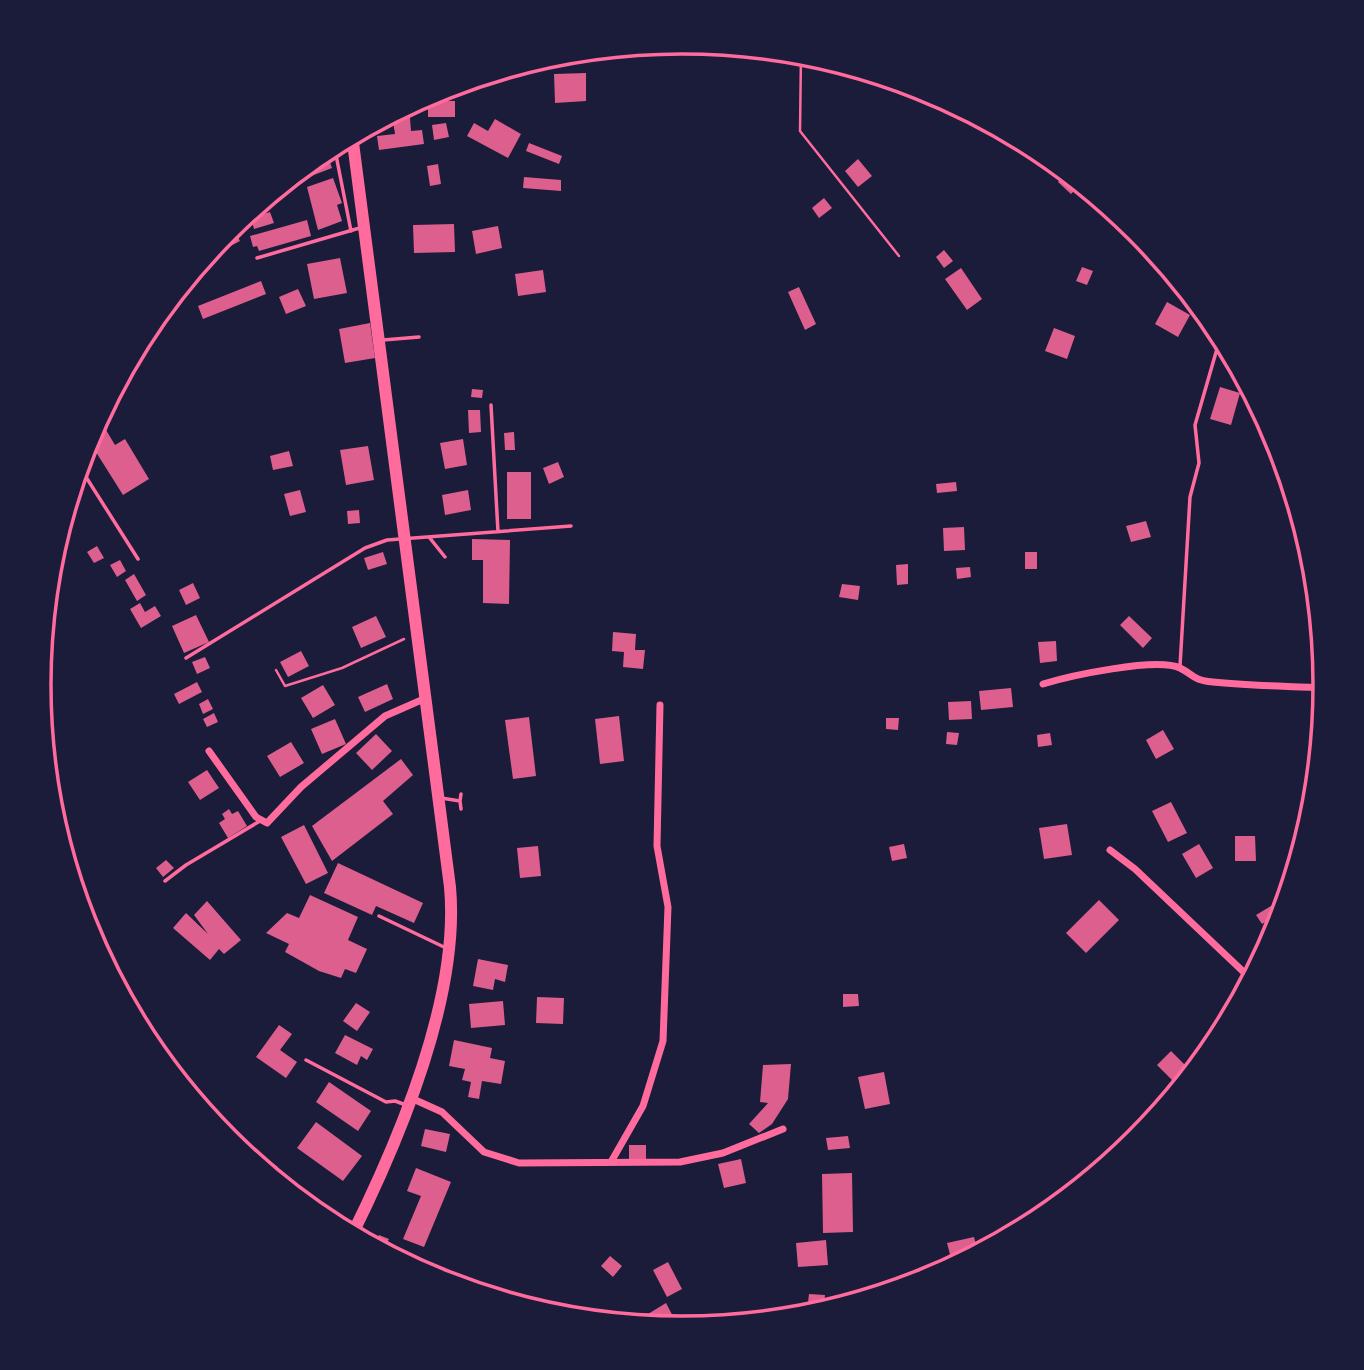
<svg xmlns="http://www.w3.org/2000/svg" width="1364" height="1370" viewBox="0 0 1364 1370" font-family="Raleway,sans-serif">
	<rect width="100%" height="100%" fill="#1b1b3a"/>
	<path fill="#dd5f8e" d="M586,73v28l-31,2 -1,-29z
		M428,100l27,1v16h-27z
		M409,105l2,26 11,-1 2,14 -45,6 -2,-14 18,-2 -3,-20z
		M495,119l26,15 -13,24 -41,-22 7,-13 14,8z
		M446,123l3,14 -15,3 -2,-15z
		M529,143l33,13 -3,8 -33,-13z
		M325,149l7,19 -26,10 -3,-10z
		M858,159l14,17 -14,11 -13,-16z
		M438,164l3,20 -11,2 -3,-20z
		M1066,172l15,12 -10,10 -13,-12z
		M524,177l37,3v11l-38,-3z
		M333,178l9,25 -5,2 5,16 -24,9 -11,-43z
		M824,198l8,10 -13,10 -7,-10z
		M270,212l4,11 -20,6 -3,-11z
		M307,220l4,16 -52,15 -2,-5 -4,1 -3,-11z
		M454,224l1,28 -41,1 -1,-28z
		M498,226l4,22 -26,6 -4,-23z
		M233,228l7,13 -23,12 -3,-7z
		M944,250l9,11 -9,7 -8,-11z
		M340,258l7,35 -33,6 -7,-35z
		M1082,267l11,4 -6,14 -11,-4z
		M961,268l21,31 -15,11 -22,-31z
		M543,270l3,22 -28,4 -3,-22z
		M261,281l5,13 -63,25 -5,-13z
		M799,287l17,37 -11,6 -17,-38z
		M298,289l8,17 -20,8 -7,-17z
		M1167,302l23,13 -12,22 -23,-13z
		M370,323l5,35 -30,5 -6,-34z
		M1054,328l21,8 -8,23 -22,-8z
		M1220,387l20,6 -9,32 -21,-6z
		M472,389l11,1 -1,8 -11,-1z
		M468,410h12l1,22 -12,1z
		M106,430l9,15 10,-6 24,40 -26,16 -34,-54z
		M514,432l1,18h-10l-1,-17z
		M463,439l4,26 -22,4 -5,-26z
		M368,446l6,34 -28,5 -6,-35z
		M289,451l4,15 -20,4 -3,-14z
		M558,462l6,15 -15,7 -6,-16z
		M507,472h24v47h-24z
		M956,482l1,9 -20,2 -1,-9z
		M300,490l6,22 -16,4 -6,-22z
		M468,490l3,20 -26,5 -3,-20z
		M359,510l1,13 -12,1 -1,-13z
		M1146,521l5,16 -20,5 -5,-16z
		M964,527l1,23 -21,1 -1,-23z
		M472,539l38,1 -1,64 -26,-1v-43h-11z
		M97,546l7,12 -10,5 -7,-11z
		M383,552l4,12 -19,6 -4,-12z
		M1025,552h12v17h-12z
		M120,560l6,11 -9,6 -7,-12z
		M908,564v20l-11,1 -1,-20z
		M970,567l1,10 -14,2 -1,-11z
		M134,574l12,21 -9,6 -12,-21z
		M193,583l7,15 -14,7 -7,-15z
		M842,584l18,2 -2,14 -19,-3z
		M140,603l5,9 10,-6 6,10 -20,12 -11,-19z
		M196,615l13,27 -25,11 -12,-27z
		M376,616l10,21 -25,11 -9,-21z
		M1129,616l23,22 -9,10 -23,-23z
		M613,632l23,2 -1,16h10l-2,19 -20,-2 1,-15 -12,-1z
		M1056,641l1,20 -17,2 -2,-21z
		M301,651l8,15 -21,11 -8,-15z
		M205,657l5,11 -13,6 -5,-12z
		M197,682l5,10 -23,12 -5,-10z
		M387,684l6,15 -28,13 -7,-15z
		M323,685l12,20 -22,13 -12,-20z
		M1011,688l2,19 -32,3 -2,-19z
		M208,699l5,10 -10,5 -4,-10z
		M971,701l1,18 -23,1 -1,-18z
		M214,713l4,9 -11,5 -4,-8z
		M619,716l5,45 -24,3 -5,-45z
		M529,717l7,59 -23,3 -8,-59z
		M886,718h13l-1,12 -12,-1z
		M335,719l11,25 -24,10 -11,-25z
		M1163,730l11,19 -18,10 -10,-19z
		M947,732l12,1 -2,12 -11,-1z
		M1050,733l2,12 -14,2 -1,-12z
		M376,734l16,17 -20,19 -16,-17z
		M291,742l13,21 -24,14 -13,-21z
		M401,759l12,16 -30,26 10,13 -61,47 -20,-35z
		M207,770l12,18 -19,12 -12,-18z
		M1171,802l16,31 -19,9 -16,-31z
		M229,809l3,5 6,-3 9,15 -19,12 -9,-15 6,-4 -3,-5z
		M1067,824l5,31 -28,4 -5,-31z
		M304,825l24,48 -22,11 -25,-47z
		M1235,836h20l1,25h-21z
		M904,844l3,14 -15,3 -3,-14z
		M1199,844l14,24 -17,10 -14,-24z
		M538,846l3,30 -21,2 -3,-30z
		M166,860l8,8 -11,9 -7,-9z
		M338,863l85,40 -9,20 -38,-17 -4,9 -48,-22z
		M310,895l48,22 -10,23 19,9 -11,24 -11,-4 -4,9 -22,-7 -34,-19 4,-8 -23,-11 21,-20 12,5z
		M1099,900l20,20 -33,33 -20,-20z
		M207,901l34,39 -17,14 -5,-5 -9,11 -37,-32 13,-15 22,21 -14,-19z
		M1271,906l6,9 -15,9 -6,-9z
		M478,959l30,6 -3,17 -10,-3 -2,11 -20,-4z
		M843,994h15l1,12 -16,1z
		M537,997l27,1 -1,26 -27,-1z
		M503,1001l2,24 -34,3 -2,-24z
		M356,1003l14,9 -13,19 -14,-10z
		M279,1025l13,9 -12,16 17,12 -11,16 -30,-21z
		M345,1035l28,14 -6,11 -6,-4 -4,9 -22,-12z
		M454,1040l38,8 -2,10 15,3 -4,23 -19,-3 -3,18 -11,-2 3,-15 -9,-2 3,-11 -16,-3z
		M1171,1051l21,21 -12,16 -23,-23z
		M791,1064l-3,35 -16,25 -13,9 -10,-9 19,-21 -8,-1 3,-37z
		M884,1072l6,32 -25,5 -7,-32z
		M329,1082l42,29 -13,20 -42,-29z
		M209,1116l69,51 -3,13 -48,-40z
		M316,1122l46,34 -19,25 -46,-33z
		M425,1129l25,5 -4,18 -25,-6z
		M848,1136l2,12 -22,2 -2,-12z
		M629,1145h17v14h-17z
		M741,1159l5,24 -22,5 -6,-24z
		M416,1168l35,14 -27,65 -21,-8 18,-43 -14,-5z
		M852,1173l1,59 -30,1 -1,-59z
		M379,1235l10,4 -6,12 -10,-5z
		M974,1237l4,16 -25,13 -6,-23z
		M826,1240l2,25 -30,2 -2,-24z
		M610,1256l12,10 -9,11 -12,-11z
		M668,1262l14,27 -15,8 -14,-27z
		M809,1294l16,1 -2,16h-16z
		M666,1303l12,23 -3,2 -20,-2 -7,-12z"/>
	<g fill="none" stroke-linecap="round" stroke-linejoin="round">
		<path stroke="#ff6b9d" stroke-width="2.5" d="M801,53l-1,78 99,125
			M276,670l9,16 57,-18 62,-29"/>
		<path stroke="#ff6b9d" stroke-width="3.5" d="M334,145l17,86
			M257,258l106,-31
			M383,340l36,-3
			M491,405l7,127
			M79,466l59,93
			M429,537l16,20
			M186,658l179,-110 22,-8 184,-14
			M1180,666l10,-169 9,-34 -4,-38 26,-90
			M441,798l19,3 1,-7
			M460,801l1,8
			M165,881l21,-16 74,-44
			M379,916l67,32
			M306,1060l80,42 9,-1 11,4"/>
		<path stroke="#ff6b9d" stroke-width="7" d="M1043,684c26,-8 113,-27 137,-16 14,7 12,12 33,14 37,4 75,4 112,6
			M209,751l47,66 11,6 34,-36 84,-71 41,-18
			M1110,850l25,19 116,110
			M411,1098l31,14 42,40 35,11 161,-1 43,-9 60,-24
			M611,1162l32,-56 20,-65 5,-134 -11,-61 3,-141"/>
		<path stroke="#ff6b9d" stroke-width="12" d="M352,135l98,752c10,109 -50,251 -98,348"/>
	</g>
	<path d="M0 0H1364V1370H0ZM51 685a631 631 0 1 1 1262 0a631 631 0 1 1-1262 0Z" fill="#1b1b3a" fill-rule="evenodd"/>
	<path fill="none" stroke="#ff6b9d" stroke-width="3.5" d="M51 685a631 631 0 1 1 1262 0a631 631 0 1 1-1262 0Z"/>
</svg>
